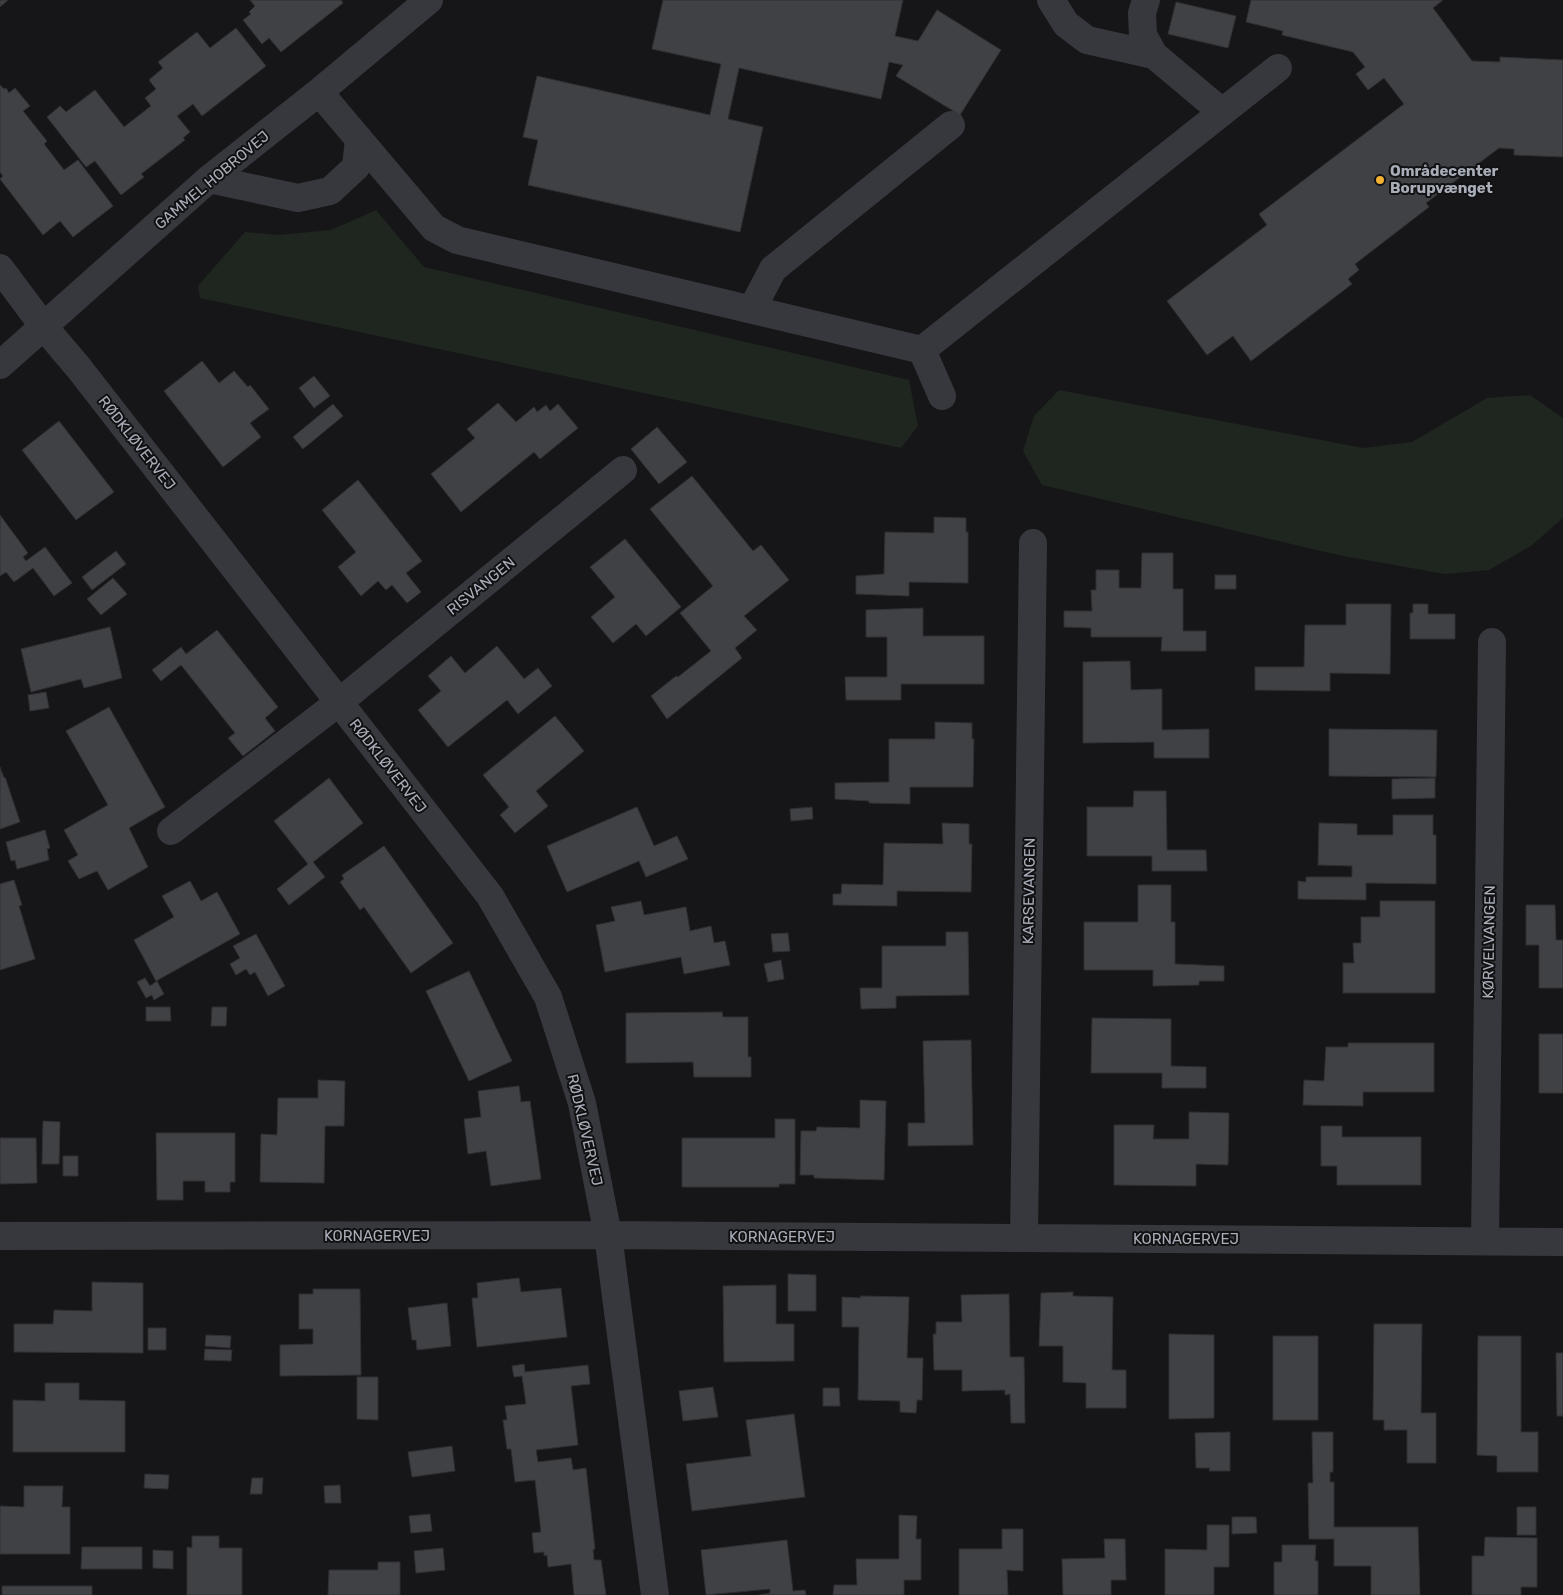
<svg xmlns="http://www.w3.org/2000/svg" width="1563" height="1595" viewBox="0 0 1563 1595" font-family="Rubik,sans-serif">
	<rect width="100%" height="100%" fill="#161618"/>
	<path fill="#1e261f" d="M376,210l48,57 485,113 9,46 -17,22 -701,-150 -2,-12 47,-54 33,3 53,-5z
		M1059,390l304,58 49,-6 75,-44 43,-3 33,23v100l-32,28 -42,24 -44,4 -107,-19 -296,-70 -19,-34 11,-35z"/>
	<path fill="#404145" stroke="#303034" d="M0,0h8l-8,7z
		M250,0h91l2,3 -62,49 -12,-14 -7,6 -19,-24 8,-6 -2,-2 6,-6z
		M663,0h240l-8,36 23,5 19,-31 64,40 -41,65 -64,-39 7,-11 -14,-3 -8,37 -142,-31 -11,51 35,8 -23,105 -212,-47 10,-45 -15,-3 14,-61 173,39 11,-51 -69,-15z
		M1251,0h192l-10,8 39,53 28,1v-5l63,3v97l-49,-2v-6l-15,-1 -73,55 3,4 -74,57 4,6 -11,9 4,5 -101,77 -18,-25 -26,19 -40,-54 100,-76 -8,-11 145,-110 -20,-26 -16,12 -12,-16 9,-7 -12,-15 -71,-17 1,-4 -37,-9z
		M1176,2l60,14 -8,32 -60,-14z
		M236,28l30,38 -64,50 -9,-12 -16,12 13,16 -7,6 2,2 -44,34 3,3 -23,18 -26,-34 -9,6 -39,-50 13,-11 6,6 29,-22 29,37 27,-21 -6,-8 11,-9 -7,-9 14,-12 -5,-6 39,-30 13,16z
		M0,85l4,4 2,-1 3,5 6,-5 15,18 -7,5 24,30 -3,3 20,26 14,-10 35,46 -40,31 -13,-16 -17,14 -43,-56 3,-3 -3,-4z
		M202,361l17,22 15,-12 14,16 2,-2 19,24 -19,14 11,14 -38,30 -59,-76z
		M314,376l16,20 -16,12 -15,-20z
		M498,403l18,19 18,-15 3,5 9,-7 4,6 8,-7 20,24 -38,31 -6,-7 -73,60 -30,-38 44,-36 -8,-9z
		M333,404l10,12 -40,33 -10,-12z
		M59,421l55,71 -38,28 -54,-70z
		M657,427l30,35 -28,22 -28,-35z
		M692,476l61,75 8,-6 28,35 -45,36 13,14 -22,18 7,10 -75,61 -16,-23 25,-20 2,1 33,-26 -31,-38 33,-27 -63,-77z
		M358,480l64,81 -16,12 15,19 -14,11 -15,-18 -6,5 -8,-9 -17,15 -23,-29 18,-15 -34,-42z
		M0,515l28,38 -5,4 3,4 19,-14 27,36 -18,13 -21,-28 -19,14 -8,-10 -6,4z
		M934,517l32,1v14h2v51l-59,-1v14l-53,-2v-18l28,-2 1,-42 49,1z
		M625,539l56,68 -35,29 -10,-12 -23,19 -22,-26 24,-20 -25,-30z
		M116,551l10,13 -34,26 -10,-13z
		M1142,553h31v36h10v42h23v20h-45l1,-14h-71v-9l-27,-1v-16h28l-1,-21h5v-20h23v18h22z
		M1215,575h21v14h-21z
		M113,578l14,16 -26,21 -14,-16z
		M1346,604h45l-1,70 -60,-1v18l-75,-1v-23h49l1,-42h41z
		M1413,604h15v10h27v25h-45v-26h3z
		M923,608v28h61v48h-83v16h-55l-1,-23h42v-40h-21v-27z
		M110,627l12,51 -38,10 -3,-9 -50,13 -10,-43z
		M217,630l61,77 -13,11 10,13 -32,25 -15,-18 7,-5 -54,-68 -20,16 -9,-11 29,-23 5,7z
		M497,646l27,33 14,-11 14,18 -34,28 -11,-14 -59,47 -30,-37 23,-19 -13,-15 23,-20 14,17z
		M1130,661l1,29 31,-1v41l47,-1v29h-55v-16l-71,1v-81z
		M46,692l3,16 -19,3 -2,-16z
		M109,707l56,100 -36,21 19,39 -40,23 -11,-19 -18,8 -11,-18 10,-6 -14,-25 44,-25 -42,-74z
		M555,716l29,35 -48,40 12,15 -33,27 -15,-18 9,-8 -26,-32z
		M935,722l37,1v16h2l-1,48h-63v17l-41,-1v-2l-34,-2v-16l54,-1v-43h46z
		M1329,729l108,1 -1,47 -107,-1z
		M0,767l4,11 1,-1 15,45 -20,7z
		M329,778l34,45 -50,39 12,15 -36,28 -12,-16 31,-25 -34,-43z
		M1435,778v20l-43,1v-20z
		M1134,791h32l1,59h39l1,21h-55v-15h-65v-49h46z
		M637,807l17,39 23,-10 11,23 -42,18 -7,-16 -72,31 -20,-46z
		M812,807l1,12 -22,2 -1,-12z
		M1393,815h40v20h3v49l-70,-1v17l-68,-1v-18l8,1v-5h46v-11l-34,-1 1,-42 38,1v11h36z
		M942,823l27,1v20h3l-1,48 -74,-1v15l-64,-1v-11h8l1,-10 41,1 1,-42 59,1z
		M45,830l5,18 -3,1 2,11 -32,9 -2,-9 -4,1 -5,-19z
		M384,846l69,97 -42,30 -47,-66 -4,3 -20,-28 4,-3 -2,-4z
		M14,880l8,25 -3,1 16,53 -35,11v-86z
		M190,881l11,20 16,-9 23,42 -84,47 -22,-41 40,-23 -12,-21z
		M1138,885h33v37h4v42l49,2v15h-25v4l-46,1v-16h-69v-48h54z
		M641,901l3,14 42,-8 4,24 21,-5 3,17 11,-2 5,24 -46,9 -3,-17 -76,15 -9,-47 19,-4 -4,-14z
		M1380,901h55v92h-92v-30h11l-1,-20h8v-26h19z
		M1526,905h29l1,35h7v48h-24v-43h-13z
		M946,932h22l1,63 -73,1v12l-35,1 -1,-21h22v-42h64z
		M788,933l2,18 -17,1 -2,-18z
		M256,934l29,52 -17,10 -13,-24 -5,3 -4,-6 -10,6 -6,-11 10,-6 -7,-12z
		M781,960l3,19 -16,3 -4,-18z
		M469,971l43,90 -43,20 -43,-90z
		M145,978l5,8 7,-5 7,13 -10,6 -2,-5 -6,3 -9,-16z
		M146,1007h24l1,14h-25z
		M212,1007h15l-1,19h-15z
		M722,1012l1,5h25v40h3v20h-57l-1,-15 -67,1v-50z
		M1092,1018l79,1v47l35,1v21h-44v-15h-71z
		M1539,1034h24v59h-24z
		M971,1040l2,105 -65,1v-23h17l-2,-82z
		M1348,1043h86v49h-71v14l-60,-1 1,-25 20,1 2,-34h22z
		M318,1080l27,1 -1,45h-19l-1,57 -64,-1 1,-48 16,1 1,-37h40z
		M519,1086l2,16 9,-1 11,78 -50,7 -5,-35 -18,3 -4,-35 17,-2 -3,-26z
		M860,1100l26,1 -2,79 -70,-2v-3h-14l1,-44h15l1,-4 43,1z
		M1189,1112l40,1 -1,52 -32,-1v22l-82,-1v-60h40l-1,14h36z
		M775,1119h20v65h-16v3h-97v-49h93z
		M43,1121l17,1 -1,42h-17z
		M1321,1126h21v11h79v48h-84v-19h-16z
		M156,1133h79v49h-5v10h-25v-11h-22v19h-26z
		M0,1138h36l1,45 -37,1z
		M63,1156h15v20h-15z
		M788,1274l28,1v36h-28z
		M519,1278l2,14 40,-4 6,49 -90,10 -5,-49h6l-1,-15z
		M92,1282l51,1v70l-129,-1v-28h39l1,-14 38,1z
		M776,1285v39h18v37l-70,1 -1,-76z
		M313,1289h47l1,86 -81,1v-31l33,-1v-15h-14v-35h14z
		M1073,1292v4l40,1 -1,73h14v38h-40v-25l-23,-1v-36h-24l2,-53z
		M1009,1294l1,63h14l1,66h-14l-1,-29 -5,1v-5l-43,1v-21h-28l-1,-36h3v-12h26l-1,-27z
		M860,1296l49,1 -2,61h16l-1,42h-5l-1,13 -16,-1v-11l-42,-1 1,-73h-17v-30l19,1z
		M447,1303l4,43 -34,4 -1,-10h-4l-4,-32z
		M1374,1324h48l-1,89h15v50h-29v-33h-23v-10h-11z
		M148,1328h18v22h-18z
		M1169,1334l45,1v83l-45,1z
		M206,1335l25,1 -1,12 -25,-2z
		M1273,1336h45v84h-45z
		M1478,1336h43v96h17v40h-41v-16l-20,-1z
		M205,1349l27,1 -1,11 -27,-1z
		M1556,1353h7v63h-6z
		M524,1364l1,8 63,-7 2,19 -19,2 7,59 -42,5 2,12 33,-4 2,12 13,-2 9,81 -2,1 1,10h7l5,35h-32l-3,-31 -23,3 -1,-12 -3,1v-4l-10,1 -2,-20 9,-1 -6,-52 -20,2 -4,-33h-4l-4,-29h4l-2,-14 21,-2 -4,-28 -8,1 -2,-11z
		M357,1377h21v43l-21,-1z
		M45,1383h34v17l46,1v51h-112v-52l32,1z
		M713,1387l5,30 -35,4 -4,-30z
		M823,1388h16l1,18h-17z
		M794,1414l11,83 -113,14 -6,-47 65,-8 -5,-36z
		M1230,1432v39h-21l1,-3h-14l-1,-35z
		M1312,1432h21v40h-3v10h4v45h84l2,68h-49v-29h-37v-27h-25l-1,-56h5z
		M452,1446l3,25 -43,6 -4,-25z
		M145,1474l24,1 -1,14 -24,-1z
		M252,1478h11l-1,16h-12z
		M340,1485l1,18h-16l-1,-17z
		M24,1486h39l-1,21h8v47h-70v-48l24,1z
		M1517,1507h19v28h-19z
		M430,1514l2,17 -21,2 -2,-17z
		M899,1515l18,1 -1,23h5v41h-17v15h-71l1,-10h23l-1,-26h43z
		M1232,1517h24l1,16 -25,1z
		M1207,1525h22v42h-15v28h-49v-46l42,1z
		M1002,1529h21v42l-16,-1 1,25h-49v-46h43z
		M192,1536h27v12h23v47h-55v-48l5,1z
		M1485,1537l52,1v49h-16v8h-49v-39h12z
		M1104,1539h21l1,41h-15v15h-48l-1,-36 43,-1z
		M787,1540l6,51 12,-1 1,5h-47l11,-2v-4l-64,6 -5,-45z
		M1282,1545h34l-1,16h3v34h-44v-33h8z
		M82,1547h60v22h-61z
		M443,1548l2,22 -29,3 -2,-22z
		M153,1550l20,1v18l-20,-1z
		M378,1562h22v33h-72l1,-25h49z
		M2,1586h90v9h-90z"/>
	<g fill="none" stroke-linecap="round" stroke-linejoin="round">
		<path stroke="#37383d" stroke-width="28" d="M1051,0l15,24 21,16 67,15
			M1146,0l-4,13 1,22 11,20 68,57
			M319,92l115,136 23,12 465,110 356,-282
			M209,179l89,19 32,-7 26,-24 3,-28
			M0,268l44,59 34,40 412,529 58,101 34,106 26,132 47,360
			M752,309l21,-40 178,-144
			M922,350l20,46
			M0,365l209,-186 110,-87 110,-92
			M171,831l167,-128 285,-233
			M0,1236l608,-1 955,7
			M1024,1238l9,-695
			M1485,1241l7,-599"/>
	</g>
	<circle fill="#f2b134" stroke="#111113" stroke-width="2" cx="1380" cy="180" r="5"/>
	<g text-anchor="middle" stroke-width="4" stroke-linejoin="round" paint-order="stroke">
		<g font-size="15" font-weight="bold" fill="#a8adb8" stroke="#111113" text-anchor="start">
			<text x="1390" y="176">Områdecenter<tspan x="1390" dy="17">Borupvænget</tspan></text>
		</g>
		<g font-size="15" fill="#a8adb8" stroke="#111113">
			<text transform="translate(212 180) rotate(-40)" y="5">GAMMEL HOBROVEJ</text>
			<text transform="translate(137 443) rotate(52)" y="5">RØDKLØVERVEJ</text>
			<text transform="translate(481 586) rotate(-39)" y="5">RISVANGEN</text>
			<text transform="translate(388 766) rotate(52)" y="5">RØDKLØVERVEJ</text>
			<text transform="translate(1029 891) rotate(-89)" y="5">KARSEVANGEN</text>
			<text transform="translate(1489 942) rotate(-89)" y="5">KØRVELVANGEN</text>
			<text transform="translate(585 1130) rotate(77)" y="5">RØDKLØVERVEJ</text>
			<text x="377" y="1241">KORNAGERVEJ</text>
			<text x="782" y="1242">KORNAGERVEJ</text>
			<text x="1186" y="1244">KORNAGERVEJ</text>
		</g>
	</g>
</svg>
